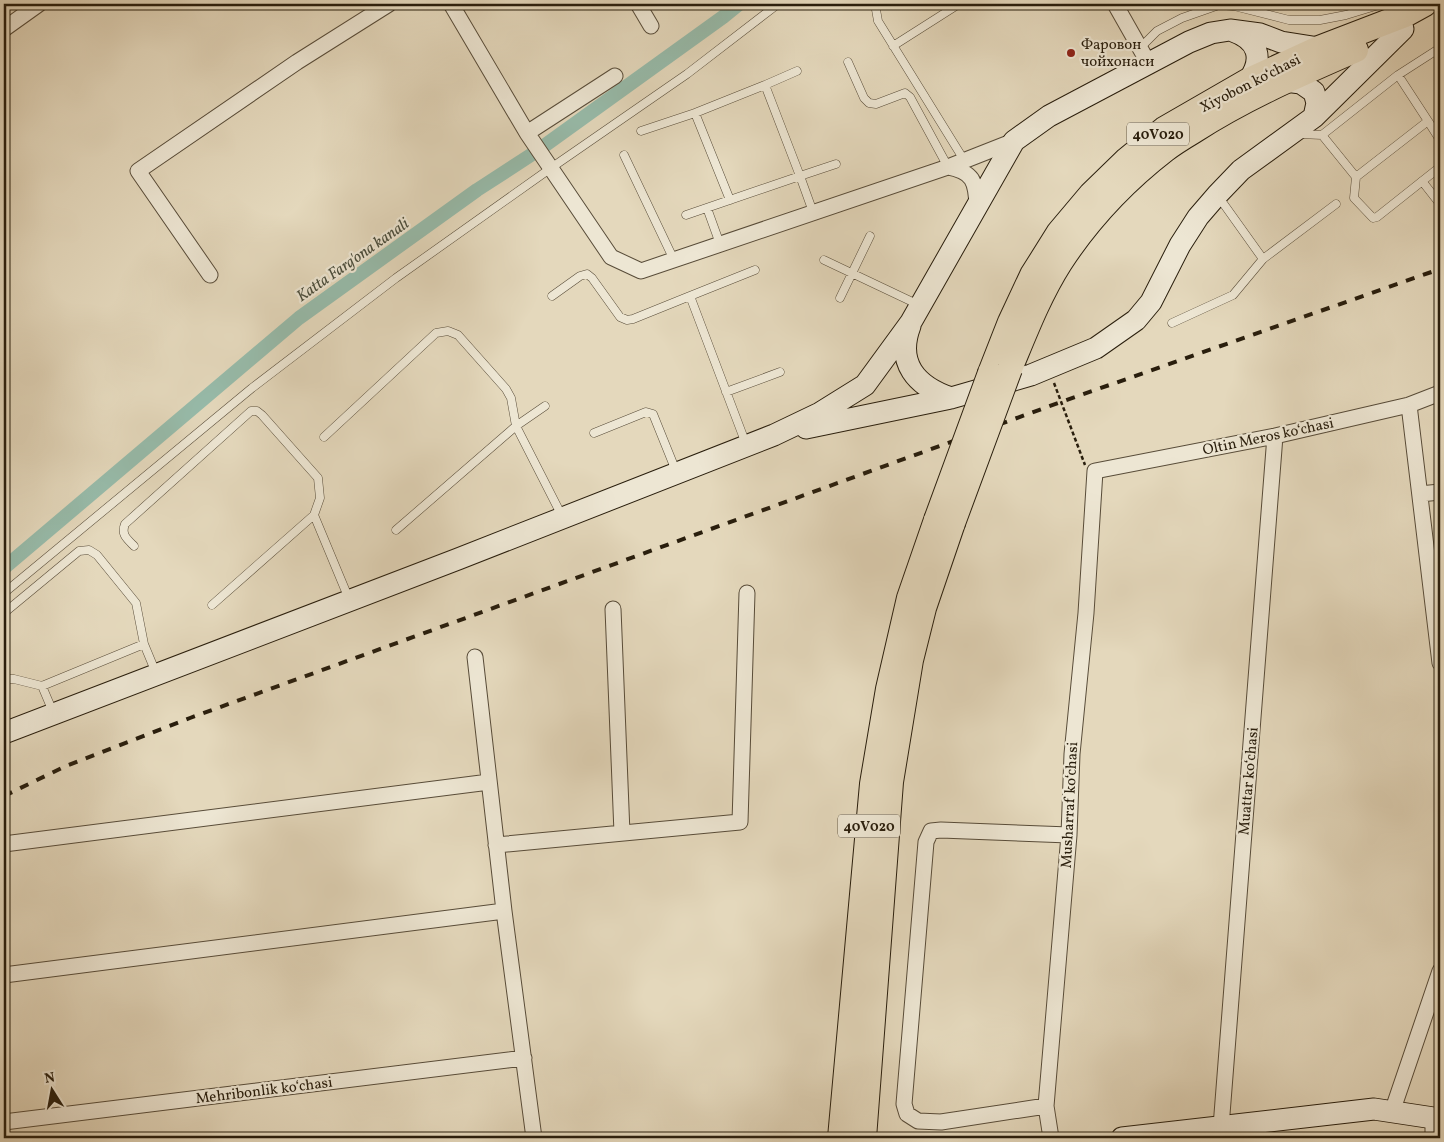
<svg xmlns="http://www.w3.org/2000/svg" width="1444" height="1142" viewBox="0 0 1444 1142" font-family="Vollkorn,serif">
	<rect width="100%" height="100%" fill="#e4d8bc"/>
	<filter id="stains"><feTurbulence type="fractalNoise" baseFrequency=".004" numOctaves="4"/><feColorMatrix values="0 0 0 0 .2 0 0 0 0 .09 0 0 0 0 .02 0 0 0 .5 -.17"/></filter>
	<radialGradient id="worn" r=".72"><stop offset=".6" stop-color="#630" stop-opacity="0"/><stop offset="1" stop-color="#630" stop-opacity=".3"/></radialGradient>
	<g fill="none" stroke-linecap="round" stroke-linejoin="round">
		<path stroke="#97bbaa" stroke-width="14" d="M4,568l295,-250 178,-128 60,-39 186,-134 16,-13"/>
		<defs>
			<path id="service" d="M875,4l3,17 86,139
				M893,46l66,-42
				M1140,48l17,-17 25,-13 37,-13 15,1 55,14h31l26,-5 36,-11
				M848,62l16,36 5,5 7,1 29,-11 5,4 38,70
				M1398,75l42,-27
				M695,113l35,87
				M1428,121l12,19
				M641,131l54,-18 70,-28
				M1300,134l22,1 34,42 72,-56 -30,-46 -76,60
				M624,155l50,105
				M1356,177l-2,21 19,20 4,-1 63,-50
				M1422,181l18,23
				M707,208l13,36
				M813,212l-13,-36 36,-12
				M686,215l114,-39 -35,-91 32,-14
				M1263,259l73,-55
				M824,260l95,45
				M552,296l28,-20 7,-2 5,4 28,39 7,3 6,-1 57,-23
				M840,298l30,-62
				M1172,323l61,-28 30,-36 -45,-63
				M726,392l54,-20
				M594,433l52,-21 7,2 23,57
				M324,437l112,-104 12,-2 10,4 48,54 5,9 5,28 29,-20
				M746,444l-56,-148 65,-26
				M396,530l120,-104 46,90
				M134,546c-8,-8 -13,-12 -9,-22l126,-113h6l5,4 56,63 2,20 -6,17
				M4,593l248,-205 144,-110 155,-110 136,-94 91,-70
				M212,605l102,-90 35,84
				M4,613l75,-62 10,-1 8,5 39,48 8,41 12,29
				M5,679h9l28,7 11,26
				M42,686l102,-42"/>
			<path id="minor" d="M451,4l76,129 84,124 30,14 307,-104 66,-26
				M638,4l13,22
				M1115,4l34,60
				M4,29l35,-25
				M527,133l88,-57
				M948,167c25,5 28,14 29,39
				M210,275l-72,-104 159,-109 92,-58
				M1409,405l31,258
				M1420,494l20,-2
				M613,609l9,224
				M475,657l29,254 30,227
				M4,844l485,-62
				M496,845l244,-23 7,-229
				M4,975l500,-64
				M1046,1106l-105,16 -23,-1 -11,-7 -3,-10 22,-262 5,-11 10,-1 128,5
				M1392,1112l48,-141
				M4,1122l520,-64
				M1221,1127l54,-691
				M1051,1138l-5,-32 23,-271 3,-81 14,-141 9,-142 180,-35 134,-31 31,-12
				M1433,1138v-20"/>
			<path id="secondary" d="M1233,31c25,9 31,27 16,49
				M1285,81l16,2 13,9 3,11 -3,14
				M910,326c-14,37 6,60 41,72
				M806,428l145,-30 80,-23 65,-27 40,-28 15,-18 29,-57 18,-28 19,-22 24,-25 73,-53 89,-88
				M4,733l454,-174 316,-124 46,-22 45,-28 46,-63 103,-181 35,-25 140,-74 22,-9 19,-3 30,4 21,8 38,6
				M1122,1138l252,-29 66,10"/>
			<path id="primary" d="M1010,369c15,-36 29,-73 50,-106 28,-43 65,-82 105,-113 9,-7 19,-13 29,-19 51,-33 107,-57 162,-81
				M990,373l20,-51 22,-47 27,-43 32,-38 35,-34 38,-31 85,-49 70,-32 86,-33 20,-11
				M840,1138l32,-354 16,-95 21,-91 27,-78
				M864,1138l27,-356 20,-122 13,-52 29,-85"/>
		</defs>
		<use href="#service" stroke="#584c39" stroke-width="9"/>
		<use href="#minor" stroke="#584c39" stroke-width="17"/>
		<use href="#secondary" stroke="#291e0d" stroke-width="23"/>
		<use href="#primary" stroke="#291e0d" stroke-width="26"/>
		<path stroke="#291e0d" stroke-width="2.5" stroke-dasharray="4 2.5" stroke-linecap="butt" d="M1054,383l31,82"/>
		<use href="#service" stroke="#ede6d3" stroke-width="8"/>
		<use href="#minor" stroke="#ede6d3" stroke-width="15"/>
		<use href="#secondary" stroke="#ede6d3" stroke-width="21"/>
		<use href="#primary" stroke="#e4d8bc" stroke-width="24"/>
		<path stroke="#291e0d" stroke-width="4" stroke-dasharray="9 9" stroke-linecap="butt" d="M4,796l62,-30 124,-48 871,-316 379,-133"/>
		<defs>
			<path id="primary-bridge" d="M936,520l54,-147
				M953,523l57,-154"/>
		</defs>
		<use href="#primary-bridge" stroke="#291e0d" stroke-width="26" stroke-linecap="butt"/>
		<use href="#primary-bridge" stroke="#e4d8bc" stroke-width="24"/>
	</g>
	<circle fill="#8f2418" stroke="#ede6d3" stroke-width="2" cx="1071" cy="53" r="5"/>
	<g text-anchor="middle" stroke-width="4.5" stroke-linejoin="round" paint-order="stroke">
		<g fill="#ede6d3" stroke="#645a48" stroke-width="1">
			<rect x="1127" y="122.5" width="62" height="23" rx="4"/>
			<rect x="838" y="814.5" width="62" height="23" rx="4"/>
		</g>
		<g font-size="14" font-weight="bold" fill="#291e0d">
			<text x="1158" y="139">40V020</text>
			<text x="869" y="831">40V020</text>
		</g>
		<g font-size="15" fill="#291e0d" stroke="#ede6d3" text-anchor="start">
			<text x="1081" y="49">Фаровон<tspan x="1081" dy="17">чойхонаси</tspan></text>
		</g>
		<g font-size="15" fill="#291e0d" stroke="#ede6d3">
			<text transform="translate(1250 83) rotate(-27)" y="5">Xiyobon koʻchasi</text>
			<text transform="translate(1268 436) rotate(-12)" y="5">Oltin Meros koʻchasi</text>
			<text transform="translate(1248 781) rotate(-85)" y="5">Muattar koʻchasi</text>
			<text transform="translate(1069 805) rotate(-87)" y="5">Musharraf koʻchasi</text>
			<text transform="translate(264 1090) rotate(-7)" y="5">Mehribonlik koʻchasi</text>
		</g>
		<g font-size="16" font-style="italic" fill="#4a4d3c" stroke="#ede6d3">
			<text transform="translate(352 259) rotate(-35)" y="6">Katta Farg'ona kanali</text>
		</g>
	</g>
	<rect width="1444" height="1142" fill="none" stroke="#e4d8bc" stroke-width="20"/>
	<rect x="5" y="5" width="1434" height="1132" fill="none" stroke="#291e0d" stroke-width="2.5"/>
	<rect x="10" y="10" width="1424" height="1122" fill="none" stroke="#291e0d"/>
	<g transform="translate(52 1090) rotate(349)" stroke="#ede6d3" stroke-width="4" paint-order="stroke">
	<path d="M0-4L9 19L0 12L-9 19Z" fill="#291e0d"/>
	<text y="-8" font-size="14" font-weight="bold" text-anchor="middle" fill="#291e0d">N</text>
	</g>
	<rect width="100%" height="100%" filter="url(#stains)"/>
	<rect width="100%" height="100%" fill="url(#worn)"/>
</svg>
